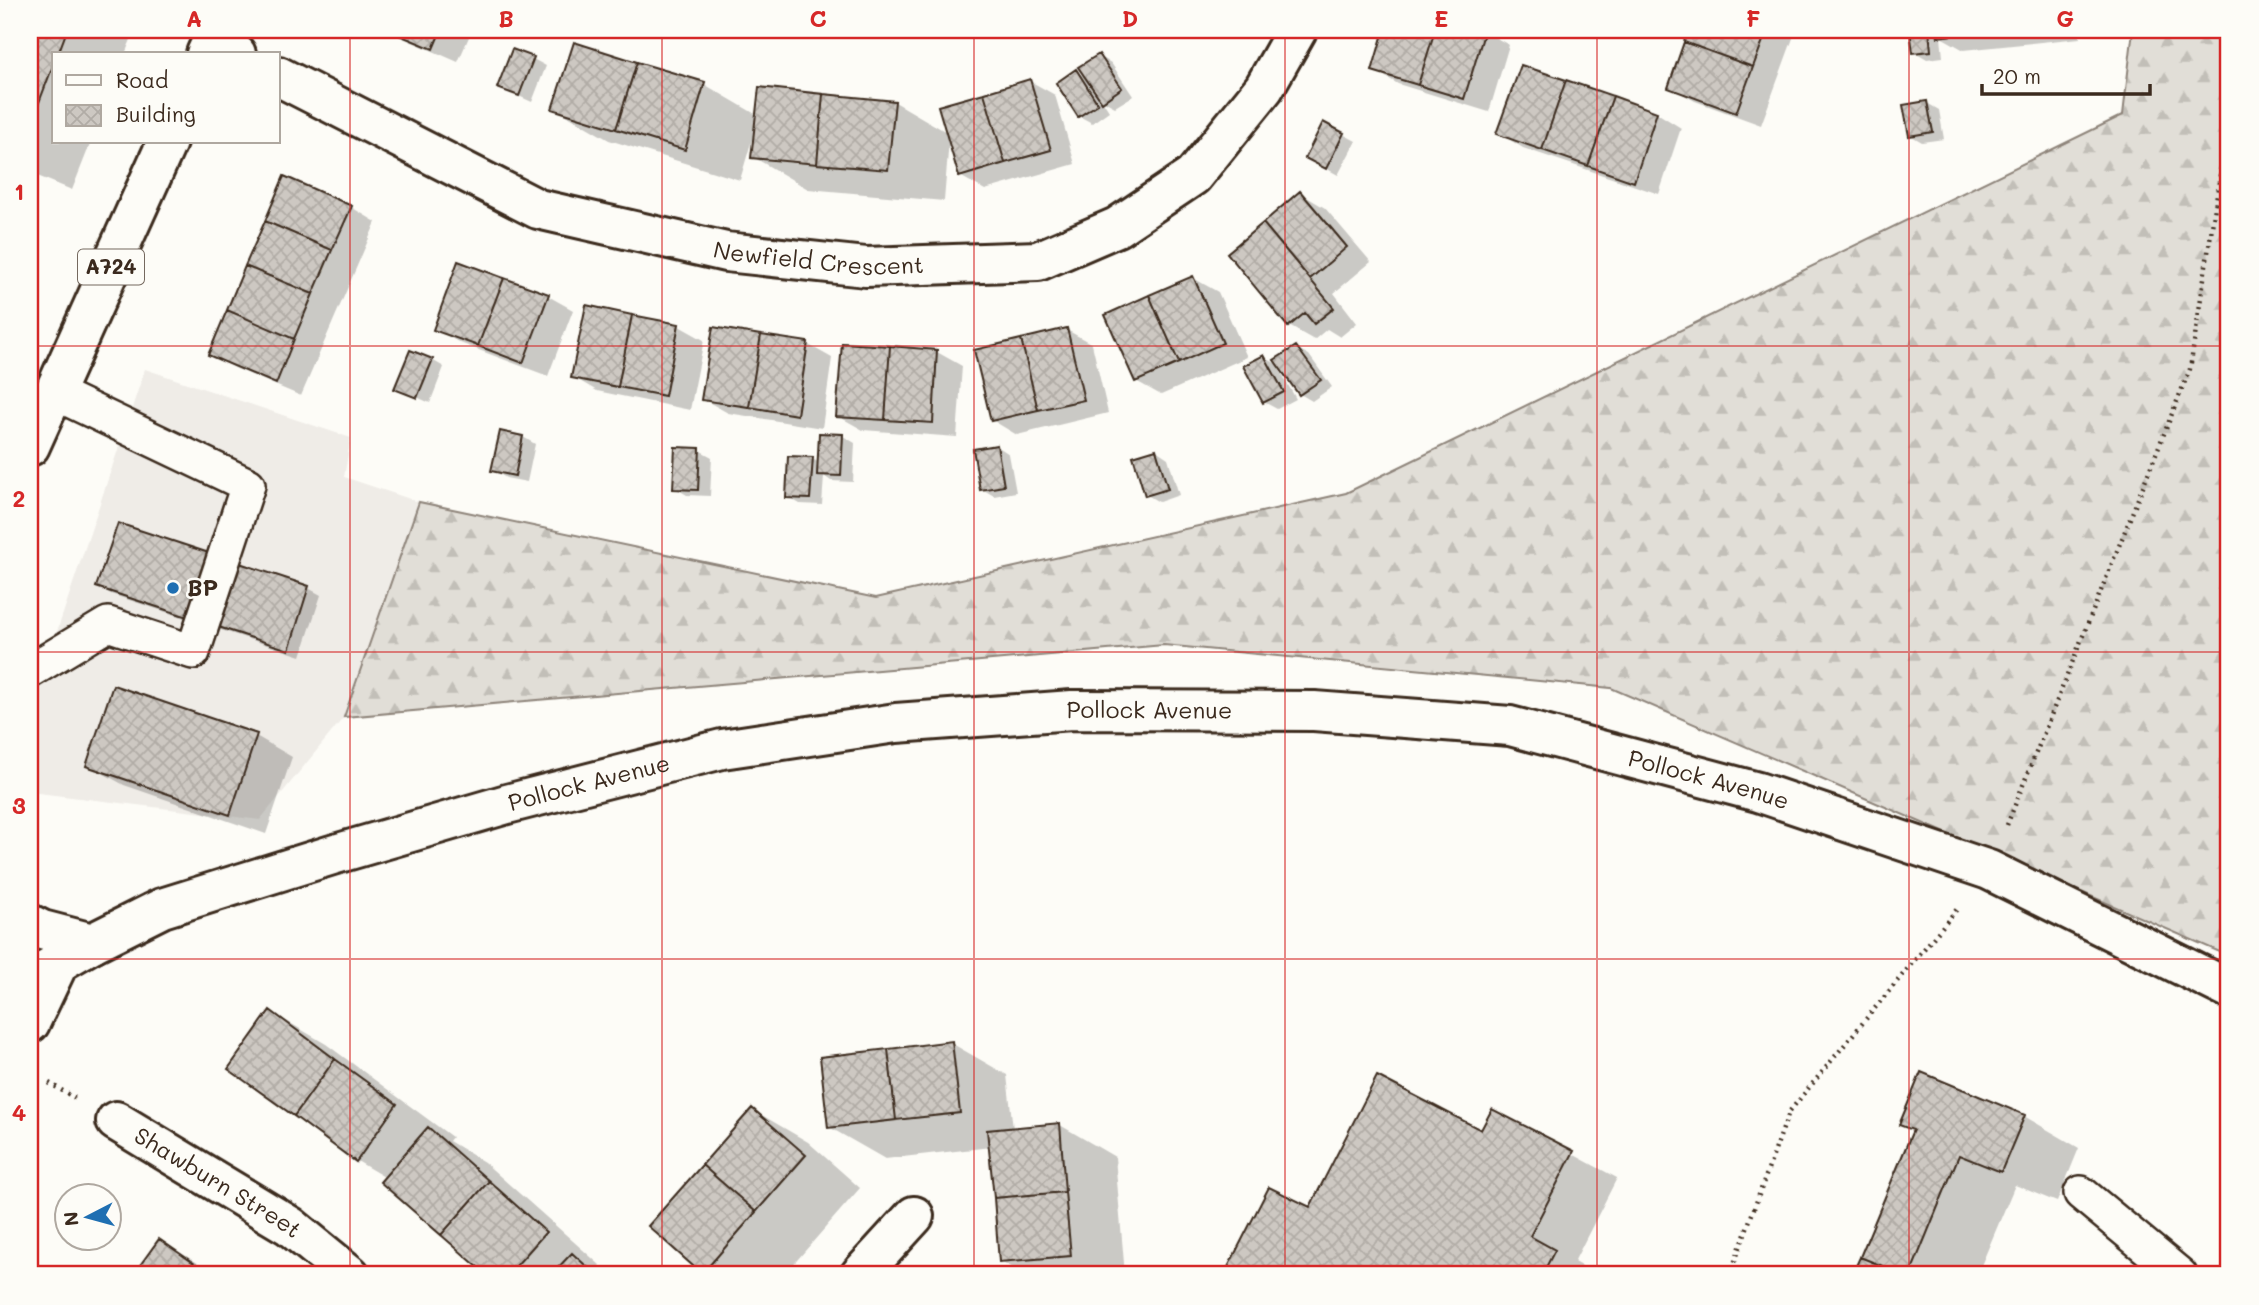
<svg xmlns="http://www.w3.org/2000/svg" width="2259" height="1305" viewBox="0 0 2259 1305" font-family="Mali,sans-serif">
	<defs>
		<pattern id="forest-firs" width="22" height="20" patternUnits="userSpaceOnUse" patternTransform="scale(1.75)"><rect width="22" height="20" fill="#e1ded7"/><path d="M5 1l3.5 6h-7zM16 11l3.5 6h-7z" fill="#c2bfb8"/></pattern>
		<pattern id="building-cross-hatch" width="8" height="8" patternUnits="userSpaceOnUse" patternTransform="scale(1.75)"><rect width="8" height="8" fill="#cdc8c2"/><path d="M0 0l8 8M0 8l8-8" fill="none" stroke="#b1aca6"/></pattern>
	</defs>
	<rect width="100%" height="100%" fill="#fdfcf7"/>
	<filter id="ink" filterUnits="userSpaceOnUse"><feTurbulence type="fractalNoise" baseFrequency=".0143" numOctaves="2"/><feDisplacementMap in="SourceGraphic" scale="14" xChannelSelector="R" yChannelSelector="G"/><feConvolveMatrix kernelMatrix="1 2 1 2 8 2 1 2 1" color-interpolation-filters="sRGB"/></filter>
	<g filter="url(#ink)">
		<path fill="#efece7" d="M145,369l206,69 -7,39 75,25 -75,215 -84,103 -230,-28v-80z"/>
		<path fill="url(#forest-firs)" stroke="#8e847a" stroke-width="2" d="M2133,30h96v926l-618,-268 -447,-43 -820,72 75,-215 457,96 470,-105 777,-378z"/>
		<path fill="#0003" d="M30,30h105l-10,24h-71v88h37l-19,48 -42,-17z
			M385,30h87l-14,32z
			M1386,30h96l27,15 -20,67 -91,-28 -24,-14z
			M1690,30h106l-35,95 -66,-24 -25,-14z
			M1912,30h167l1,8 -116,12 -23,-13 2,20 -16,2 -12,-7z
			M1099,56l12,7 22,33 -18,11 -13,-7 7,11 -17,12 -13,-7 -3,-45 12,8z
			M533,59l13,7 -14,36 -33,-15z
			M1522,67l135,46 24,15 -22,66 -136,-46 -24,-15z
			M1030,81l25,14 20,69 -90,26 -25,-14 -11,-36 -5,61 -136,-12 -55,-32 2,-21h-2l-13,44 -131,-40 -55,-32 150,-24 53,31 138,-13 53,31z
			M1927,103l12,7 5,29 -22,3 -12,-7z
			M1324,124l32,17 -18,34 -31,-17z
			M1300,193l25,15 46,54 -37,31 23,30 -17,14 -13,-8 -13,11 -25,-14 -60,-72z
			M351,207l25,15 -75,174 -66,-28 -25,-14z
			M1193,278l25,14 29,65 -86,38 -25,-14z
			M548,296l25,14 -25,66 -88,-33 -25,-14z
			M587,308l92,18 25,14 -14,70 -93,-19 -24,-14z
			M1067,330l25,14 16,69 -91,22 -25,-15z
			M807,344l25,14 -10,70 -94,-15 -25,-14z
			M1296,348l13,7 23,32 -20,14 -12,-7z
			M937,352l25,14 -5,71 -94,-7 -25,-14z
			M1264,357l16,9 -2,1 18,32 -19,10 -13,-7z
			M432,360l12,7 -14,36 -33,-15z
			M843,436l12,7 -2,39 -22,-1 -7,-5 -2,29 -22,-1 -12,-7 24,-38 8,4z
			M523,437l12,7 -8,38 -21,-4 -13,-8z
			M997,446l12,8 7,38 -22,4 -12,-7z
			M699,450l13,7 -2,39 -23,-1 -12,-7z
			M1156,450l12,8 11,37 -20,7 -12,-7z
			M98,587l210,1 13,7 -20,61 -190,-62z
			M114,687l142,49 36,21 -26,77 -142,-49 -36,-20z
			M271,1012l55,32 126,93 -3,4 35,21 116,103 -3,4 11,6h-119l-106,-93 3,-4 -29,-17z
			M951,1043l56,32 6,54 47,-4 55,32 10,118h-100l-24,-14 -10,-114 -106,12 -56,-32z
			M753,1110l55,32 52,46 -76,87h-76l-58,-49z
			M1493,1111l124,67 -43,84 23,13h-372l45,-86 41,20 171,-77z
			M2024,1116l55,32 -22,54 -42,-17 -38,90h-123l60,-144 -13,-7z
			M160,1241l55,32 3,2h-82z"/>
		<path fill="url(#building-cross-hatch)" stroke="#3b2a1e" stroke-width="2" d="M30,30h37l-9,24h-4v9l-24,63z
			M387,30h54l-8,19z
			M1384,30h51l-17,55 -46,-14z
			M1435,30h50l-21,69 -46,-14z
			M1688,30h79l-14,37 -69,-25z
			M1910,30h19l2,21 -18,2z
			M1937,30h58l-57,7z
			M574,42l63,20 -21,67 -64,-20z
			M1684,42l69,25 -17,46 -68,-25z
			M512,49l22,8 -15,39 -22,-8z
			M1099,54l23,34 -20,14 -24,-35z
			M637,62l68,20 -20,68 -69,-21z
			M1521,65l45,15 -24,70 -46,-16z
			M1076,69l22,35 -20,13 -22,-34z
			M1030,79l21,71 -46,13 -21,-70z
			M1566,80l47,16 -25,70 -46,-16z
			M759,87l64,7 -6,70 -66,-6z
			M984,93l21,70 -46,14 -21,-71z
			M823,94l72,7 -7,69 -71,-6z
			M1613,96l44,16 -23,70 -46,-16z
			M1927,101l6,31 -24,4 -6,-31z
			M1323,122l21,11 -18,36 -21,-11z
			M284,176l68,30 -20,44 -67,-29z
			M1300,191l47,56 -37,32 -47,-56z
			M265,221l67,29 -19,44 -68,-28z
			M1263,223l71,85 -20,16 -9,-11 -17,14 -61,-74z
			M458,261l46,17 -26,68 -45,-16z
			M245,266l68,28 -19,45 -67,-29z
			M1193,276l30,67 -44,20 -30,-68z
			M504,278l45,16 -26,69 -45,-17z
			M1149,295l30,68 -44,19 -30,-67z
			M586,305l46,10 -14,72 -47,-9z
			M227,310l67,29 -18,45 -68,-29z
			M632,315l47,9 -14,72 -47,-9z
			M713,327l48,8 -12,72 -48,-7z
			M1067,328l17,72 -46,10 -17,-71z
			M761,335l47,7 -11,73 -48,-8z
			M1021,339l17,71 -47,11 -17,-71z
			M842,343l48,3 -5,74 -49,-3z
			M890,346l47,4 -4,73 -48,-3z
			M1296,346l25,34 -22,15 -25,-35z
			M410,350l23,9 -16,39 -23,-9z
			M1264,355l20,37 -21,11 -20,-37z
			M500,431l23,5 -8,40 -24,-5z
			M819,433l24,1 -2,42 -24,-1z
			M997,445l7,41 -24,4 -7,-41z
			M675,447l25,1 -2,42 -25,-1z
			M1156,449l12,40 -23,7 -12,-40z
			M788,456l25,1 -3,42 -24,-1z
			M118,523l191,63 -20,64 -193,-63z
			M113,685l144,49 -27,81 -144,-49z
			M270,1010l65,49 -41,57 -66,-47z
			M952,1041l8,72 -64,7 -8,-71z
			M888,1049l8,71 -68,8 -8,-71z
			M335,1059l62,45 -41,58 -62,-46z
			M1921,1072l104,43 -24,57 -42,-17 -49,120h-5l-45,-18 53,-127 -14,-5z
			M1377,1076l104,54 11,-21 82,42 -44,85 25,14 -13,25h-318l45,-88 41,20z
			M752,1108l54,47 -50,57 -54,-47z
			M1060,1123l5,69 -71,6 -7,-68z
			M428,1127l61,54 -48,54 -61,-53z
			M702,1165l54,47 -54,62 -54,-48z
			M489,1181l57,51 -38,43h-21l-46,-40z
			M1065,1192l6,64 -72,6 -5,-64z
			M159,1239l52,36h-78z
			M572,1253l24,22h-45z
			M1860,1257l45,18h-53z"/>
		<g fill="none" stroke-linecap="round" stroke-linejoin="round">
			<defs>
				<path id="lane" d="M30,671l78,-47 85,28 55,-167 -195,-93
					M2081,1193l99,82"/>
				<g id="street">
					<path d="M212,42l24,12"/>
					<path id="s1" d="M278,76l260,133 188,43 140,15 172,-6 79,-34 76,-51 71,-88 33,-58"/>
					<path id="s2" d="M116,1121l174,105 60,49"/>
					<path d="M860,1275l54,-59"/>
				</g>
				<g id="secondary">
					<path d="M30,924l12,6 50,13"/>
					<path id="s3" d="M30,979l62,-36 70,-35 170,-53 175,-51 215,-55 174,-26 176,-13 242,1 196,15 248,66 231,78 240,119"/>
					<path d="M30,1023l29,-61"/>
				</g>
				<path id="primary" d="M206,54l11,-24
					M30,446l137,-304"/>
			</defs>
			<use href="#lane" stroke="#3b2a1e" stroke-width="38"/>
			<use href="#street" stroke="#3b2a1e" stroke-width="44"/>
			<use href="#secondary" stroke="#3b2a1e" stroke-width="44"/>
			<use href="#primary" stroke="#3b2a1e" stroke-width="44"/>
			<path stroke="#3b2a1e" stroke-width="4.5" stroke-dasharray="2 5" stroke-linecap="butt" d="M2007,825l183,-456 39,-252
				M49,1083l26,15
				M1730,1275l59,-163 168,-203"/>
			<use href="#lane" stroke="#fdfcf7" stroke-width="33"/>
			<use href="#street" stroke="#fdfcf7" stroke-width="38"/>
			<use href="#secondary" stroke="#fdfcf7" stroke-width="38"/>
			<use href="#primary" stroke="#fdfcf7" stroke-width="38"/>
		</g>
	</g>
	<path fill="none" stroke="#d62828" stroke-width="2" stroke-opacity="0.55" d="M350,30v1245M662,30v1245M974,30v1245M1285,30v1245M1597,30v1245M1909,30v1245M30,346h2199M30,652h2199M30,959h2199"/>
	<circle fill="#1f6fb2" stroke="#fdfcf7" stroke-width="2.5" cx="173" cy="588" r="7"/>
	<g text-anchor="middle" stroke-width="5" stroke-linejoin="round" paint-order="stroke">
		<rect fill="#fdfcf7" stroke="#75695f" stroke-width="2" x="78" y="249.5" width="66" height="35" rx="5"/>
		<g font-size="21" font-weight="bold" fill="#3b2a1e">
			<text x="111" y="274">A724</text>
		</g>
		<g font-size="23" fill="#3b2a1e" stroke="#fdfcf7">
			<text dy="8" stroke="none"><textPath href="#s1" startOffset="578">Newfield Crescent</textPath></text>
			<text dy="8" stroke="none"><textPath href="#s3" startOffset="1162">Pollock Avenue</textPath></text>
			<text dy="8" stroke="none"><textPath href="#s3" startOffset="1729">Pollock Avenue</textPath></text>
			<text dy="8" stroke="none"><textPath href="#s3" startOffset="595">Pollock Avenue</textPath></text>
			<text dy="8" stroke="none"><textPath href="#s2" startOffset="119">Shawburn Street</textPath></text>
		</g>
		<g font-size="23" font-weight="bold" fill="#3b2a1e" stroke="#fdfcf7" text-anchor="start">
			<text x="187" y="596">BP</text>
		</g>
	</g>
	<rect width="2259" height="1305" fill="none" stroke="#fdfcf7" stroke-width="77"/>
	<rect x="52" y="52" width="228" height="91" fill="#fdfcf7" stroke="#afa8a0" stroke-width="2"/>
	<rect x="66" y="75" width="35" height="10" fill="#fdfcf7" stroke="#afa8a0" stroke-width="2"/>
	<text x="116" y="88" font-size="21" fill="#3b2a1e">Road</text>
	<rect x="66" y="105" width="35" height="21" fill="url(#building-cross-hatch)" stroke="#afa8a0" stroke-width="2"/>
	<text x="116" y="122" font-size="21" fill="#3b2a1e">Building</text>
	<g transform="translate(88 1217) rotate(264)"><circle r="33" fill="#fdfcf7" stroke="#afa8a0" stroke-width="2"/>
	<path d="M0-5L12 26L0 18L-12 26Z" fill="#1f6fb2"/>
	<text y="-10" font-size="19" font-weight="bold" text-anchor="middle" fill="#3b2a1e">N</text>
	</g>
	<path d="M1982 84v10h168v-10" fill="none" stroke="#3b2a1e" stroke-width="3.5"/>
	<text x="1993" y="84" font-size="21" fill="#3b2a1e" stroke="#fdfcf7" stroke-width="5" paint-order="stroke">20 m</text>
	<rect x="38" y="38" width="2182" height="1228" fill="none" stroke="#d62828" stroke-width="2.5"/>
	<g font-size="23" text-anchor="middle" font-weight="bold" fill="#d62828">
		<text x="194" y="27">A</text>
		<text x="506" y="27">B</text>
		<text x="818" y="27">C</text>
		<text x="1130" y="27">D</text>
		<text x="1441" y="27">E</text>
		<text x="1753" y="27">F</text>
		<text x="2065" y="27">G</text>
		<text x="19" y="200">1</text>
		<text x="19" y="507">2</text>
		<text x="19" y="814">3</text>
		<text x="19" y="1121">4</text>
	</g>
</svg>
